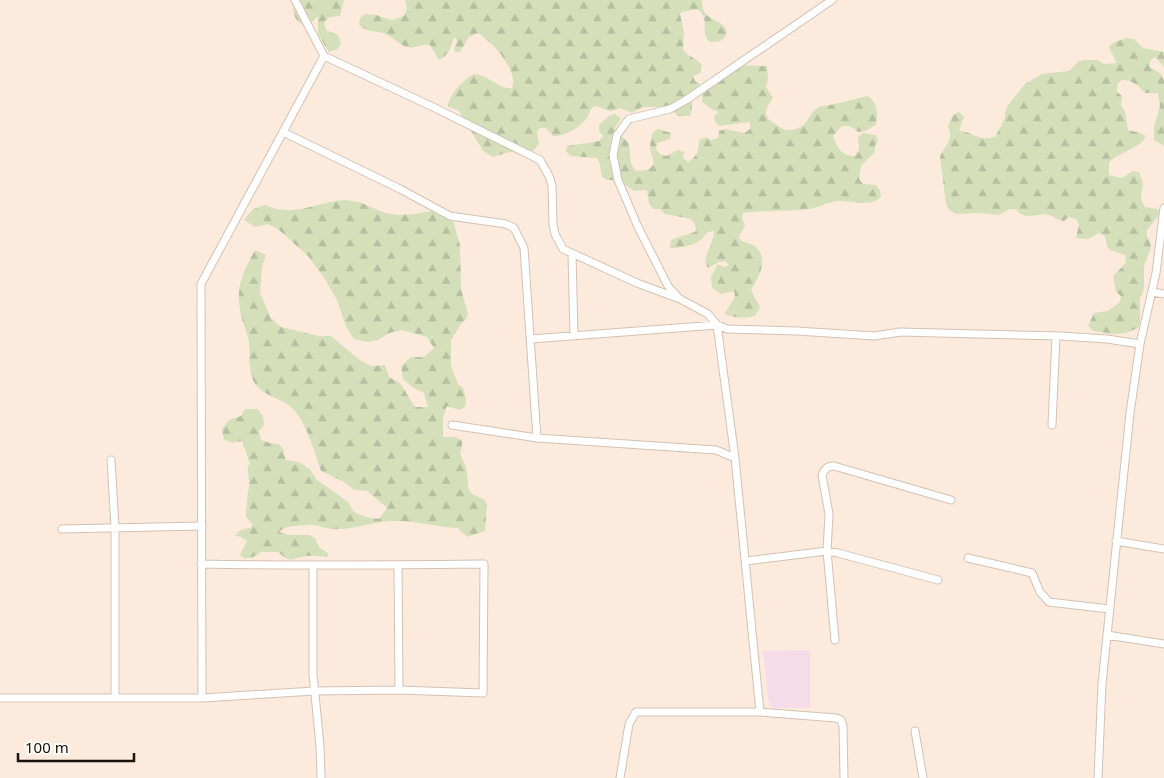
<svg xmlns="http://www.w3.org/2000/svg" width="1164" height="778" viewBox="0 0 1164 778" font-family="'Noto Sans',sans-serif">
	<defs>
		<pattern id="forest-firs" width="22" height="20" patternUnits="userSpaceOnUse" patternTransform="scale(1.25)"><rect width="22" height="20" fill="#d5e0bb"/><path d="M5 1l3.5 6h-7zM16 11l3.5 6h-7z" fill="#b6bfa0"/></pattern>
	</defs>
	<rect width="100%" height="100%" fill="#fcebdc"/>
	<path fill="#f4dde9" d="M810,650v58h-37l-4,-3 -6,-54z"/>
	<path fill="url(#forest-firs)" d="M295,0h49l-4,16 -10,1 -6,5 2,8 12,5 3,8 -3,6 -9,3 -11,-18v-18l-10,10c-14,-3 -17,-14 -13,-26z
		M405,0h297c-1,23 21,17 25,32 -2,9 -9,10 -17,10 -12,-11 2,-23 -13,-33l-15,3 -2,2 4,18 -1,18c5,7 15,8 19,16l-2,7 -7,3 2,5 6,4c0,9 -8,11 -9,19 -1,5 1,7 -2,12h-13l-6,-9h-29l-10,6 -12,-5c-14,7 -12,0 -25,-2 -6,3 -5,8 -9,13 -7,9 -22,18 -33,17l-7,-8h-6l-3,4 2,12 -6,7 -16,-1 -24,7 -10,-6 -24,-40 -11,-5c0,-10 17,-28 26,-32 15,1 26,16 38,14 7,-18 -20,-46 -34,-55l-9,4 -9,15h-5l-1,-2 3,-10 -3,-3c-2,9 -6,19 -15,23l-9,-15c-7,-2 -13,4 -23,2 -7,-2 -14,-9 -21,-13 -9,-3 -20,-2 -27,-9l1,-7 5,-4 11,1 16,5 12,-4 3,-8z
		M1127,38l7,1 9,9 21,4v15l-9,-10 -5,4v6l11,7 3,6v66l-10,-6v-13l6,-21 -2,-13h-13c-8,-8 -12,-13 -23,-13l-5,4v8l5,4 -1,10 4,5 3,19 12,3 6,3c-7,14 -27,15 -37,27v12l13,3 11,-7 6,1c1,4 4,9 4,13 -2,9 -4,13 2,22l13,2 1,6 -12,15v7l3,5 1,6 -7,18v20l-1,7 -3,5v25l-2,5 -12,5 -12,1 -21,-3 -5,-5 6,-13 14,-2 12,-9 1,-6 -5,-4 -3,-16 9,-9 4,-5 -1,-7c-16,-6 -17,-1 -20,-19l-6,-3 -11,6 -12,-1 3,-13 -3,-6 -7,-2 -5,4c-7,-1 -9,-4 -15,-6 -13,-4 -23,8 -33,-6h-6l-11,6 -18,-2 -25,1 -7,-4 -3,-6 -6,-47c4,-12 15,-16 8,-30l5,-12 6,-3 5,5 -5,14c15,0 17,11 36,6l10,-19v-6l3,-7 17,-21 17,-10 27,-3 10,-10 6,-1h13l6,4 12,-1c-1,-7 -6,-10 -7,-17l6,-4z
		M742,65l25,1 1,13 -2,8 7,11c-9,13 -11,19 4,27 4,3 8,6 14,5 18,-2 16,-16 28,-23 5,-2 10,-1 15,-3 12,-2 22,-6 34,-8 10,8 10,16 8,29l-11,6 -7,1c-6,-6 -10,-7 -17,-5l-8,9c3,11 10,21 22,20l4,-6 -1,-13 5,-4 13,2 2,6 -3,5v6l-14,14 -2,13 4,5 13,1 4,6 1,6c-11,11 -30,3 -45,4 -9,2 -17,6 -26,8 -22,3 -45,1 -67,4l-1,6 3,6c-1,5 -6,8 -6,14 5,4 12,4 18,9 12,13 1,30 -6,42l9,17 -5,9c-8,2 -25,3 -30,-3l10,-16 -1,-6 -13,3 -9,-6 -1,-12 7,-12 6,3 5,-2 -4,-4 -6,1 -11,6 -3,-6c1,-11 9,-20 9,-31l-6,1c-4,3 -5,7 -9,9 -4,4 -24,8 -29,7l1,-7c7,-6 17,-5 25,-10l-1,-7 -4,-5 -26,-5 -5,-5h-7l-4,-5 -2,-14 -13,1 -16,-11h-11l-5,-3 -2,-13 -3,-6 -26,-2 -5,-4 1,-6 32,-5 4,-5 -4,-5v-6l10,-9 6,-2 6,4 -6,10 2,6c22,9 6,24 19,37 4,0 10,-1 13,-2 9,-6 2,-13 1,-20 0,-5 1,-11 3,-17l5,-3 13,4 -1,6 -13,4 -1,6 4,5 6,2 12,-6 6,2 -1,6 5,4c9,-5 11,-12 11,-22l7,-3 5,3 7,-2 1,-7 6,-2 19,4 6,-4v-7l-31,4 -4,-4 -1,-6 5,-4 -6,-2 -11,-8v-11z
		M345,200l14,2 26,11 13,2 17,-1 27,-5 10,8 8,28 1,44 7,25 -2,5 -5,5 -10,16v26l7,18 5,4 3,12 -1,7 -6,3 -12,-4 -4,12v19h13l6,4v6l-2,6c2,6 6,13 7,19 2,18 -2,21 17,27l3,6 -2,26 -18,6 -9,-9c-21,-1 -41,-7 -62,-7 -21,-1 -44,10 -65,8 -7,-1 -16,-5 -23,-4 -9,1 -23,0 -29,7l10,3h20l6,3 4,9 10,7 -2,3c-7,0 -14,-2 -20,-1 -17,2 -14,9 -29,-4h-17l-8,5 -8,2 -5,-4 7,-14 -6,-4 -6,-1 4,-5 13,-4v-3l-6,-7c0,-10 1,-19 3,-30 1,-7 -2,-14 -1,-21l2,-2 -8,-23 -9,2 -9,-3 -2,-11 7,-9 12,-4 4,-7h13l5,7 1,9 -5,6 2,9 9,3 9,1 4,5 3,11 13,2 11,7 6,10 32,23 6,10 12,5 13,2 8,-11 -20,-17 -13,-1 -10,-8 -23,-11c-7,-19 -13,-44 -26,-60 -12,-14 -35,-14 -42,-31 -5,-11 -3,-27 -4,-39 -2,-8 -6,-17 -8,-26 -6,-28 1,-41 14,-65l11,5 -4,12 -2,26 11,25 10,9 38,9h12l30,25 11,5 13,-1 4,12 11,6 15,24h13l-4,-14 -12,-6 -9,-8 -2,-13 10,-9h13l10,-9 -7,-11 -25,-7 -13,3 -11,7 -11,2 -13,-3 -8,-12 -8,-25 -13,-23 -17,-23 -29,-26 -11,-6 -13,3 -11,-7 9,-11 12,-4c28,13 52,-3 80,-5z"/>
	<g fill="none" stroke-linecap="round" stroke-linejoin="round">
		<defs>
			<path id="minor" d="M295,0l29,56 109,51 107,53 9,16 3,9 1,39 2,10 8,15 74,34 43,16 28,15 9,11 18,133 25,254 76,6 5,2 2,6 1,52
				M283,132l41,-76
				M572,254l2,82
				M1152,292l12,2
				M678,297l-10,-11 -30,-59 -20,-47 -5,-25 4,-20 12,-16 41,-10 16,-9 146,-100
				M531,339l186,-14 10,4 70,2 78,5 25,-4 161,4 46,3 33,5
				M452,425l85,13 179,12 19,8
				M1052,425l4,-89
				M111,460l4,67v171
				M62,529l140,-3
				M1116,541l48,8
				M968,558l64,15 8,19 9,10 60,7
				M746,561l81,-10 11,2 100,27
				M201,564c95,2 189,1 283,0l-1,129 -84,-3 -1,-125
				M313,566v108l7,72 1,32
				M1107,635l57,9
				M835,640l-8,-89 2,-37 -7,-39c3,-6 5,-9 12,-9l117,34
				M0,698h202l112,-7 85,-1
				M202,698l-1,-414 82,-152 117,57 50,27 56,8 8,4 10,20 13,190
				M915,731l8,47
				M620,778l9,-54 7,-12h124
				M1098,778l4,-94 28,-271 10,-69 16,-71 8,-65"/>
		</defs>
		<use href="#minor" stroke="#d3c2b4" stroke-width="9"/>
		<use href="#minor" stroke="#fff" stroke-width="7"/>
	</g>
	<path d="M18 753v8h116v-8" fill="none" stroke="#19130e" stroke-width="2.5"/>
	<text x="25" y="753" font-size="15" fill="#19130e" stroke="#fefbf8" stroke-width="4" paint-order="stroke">100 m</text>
</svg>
